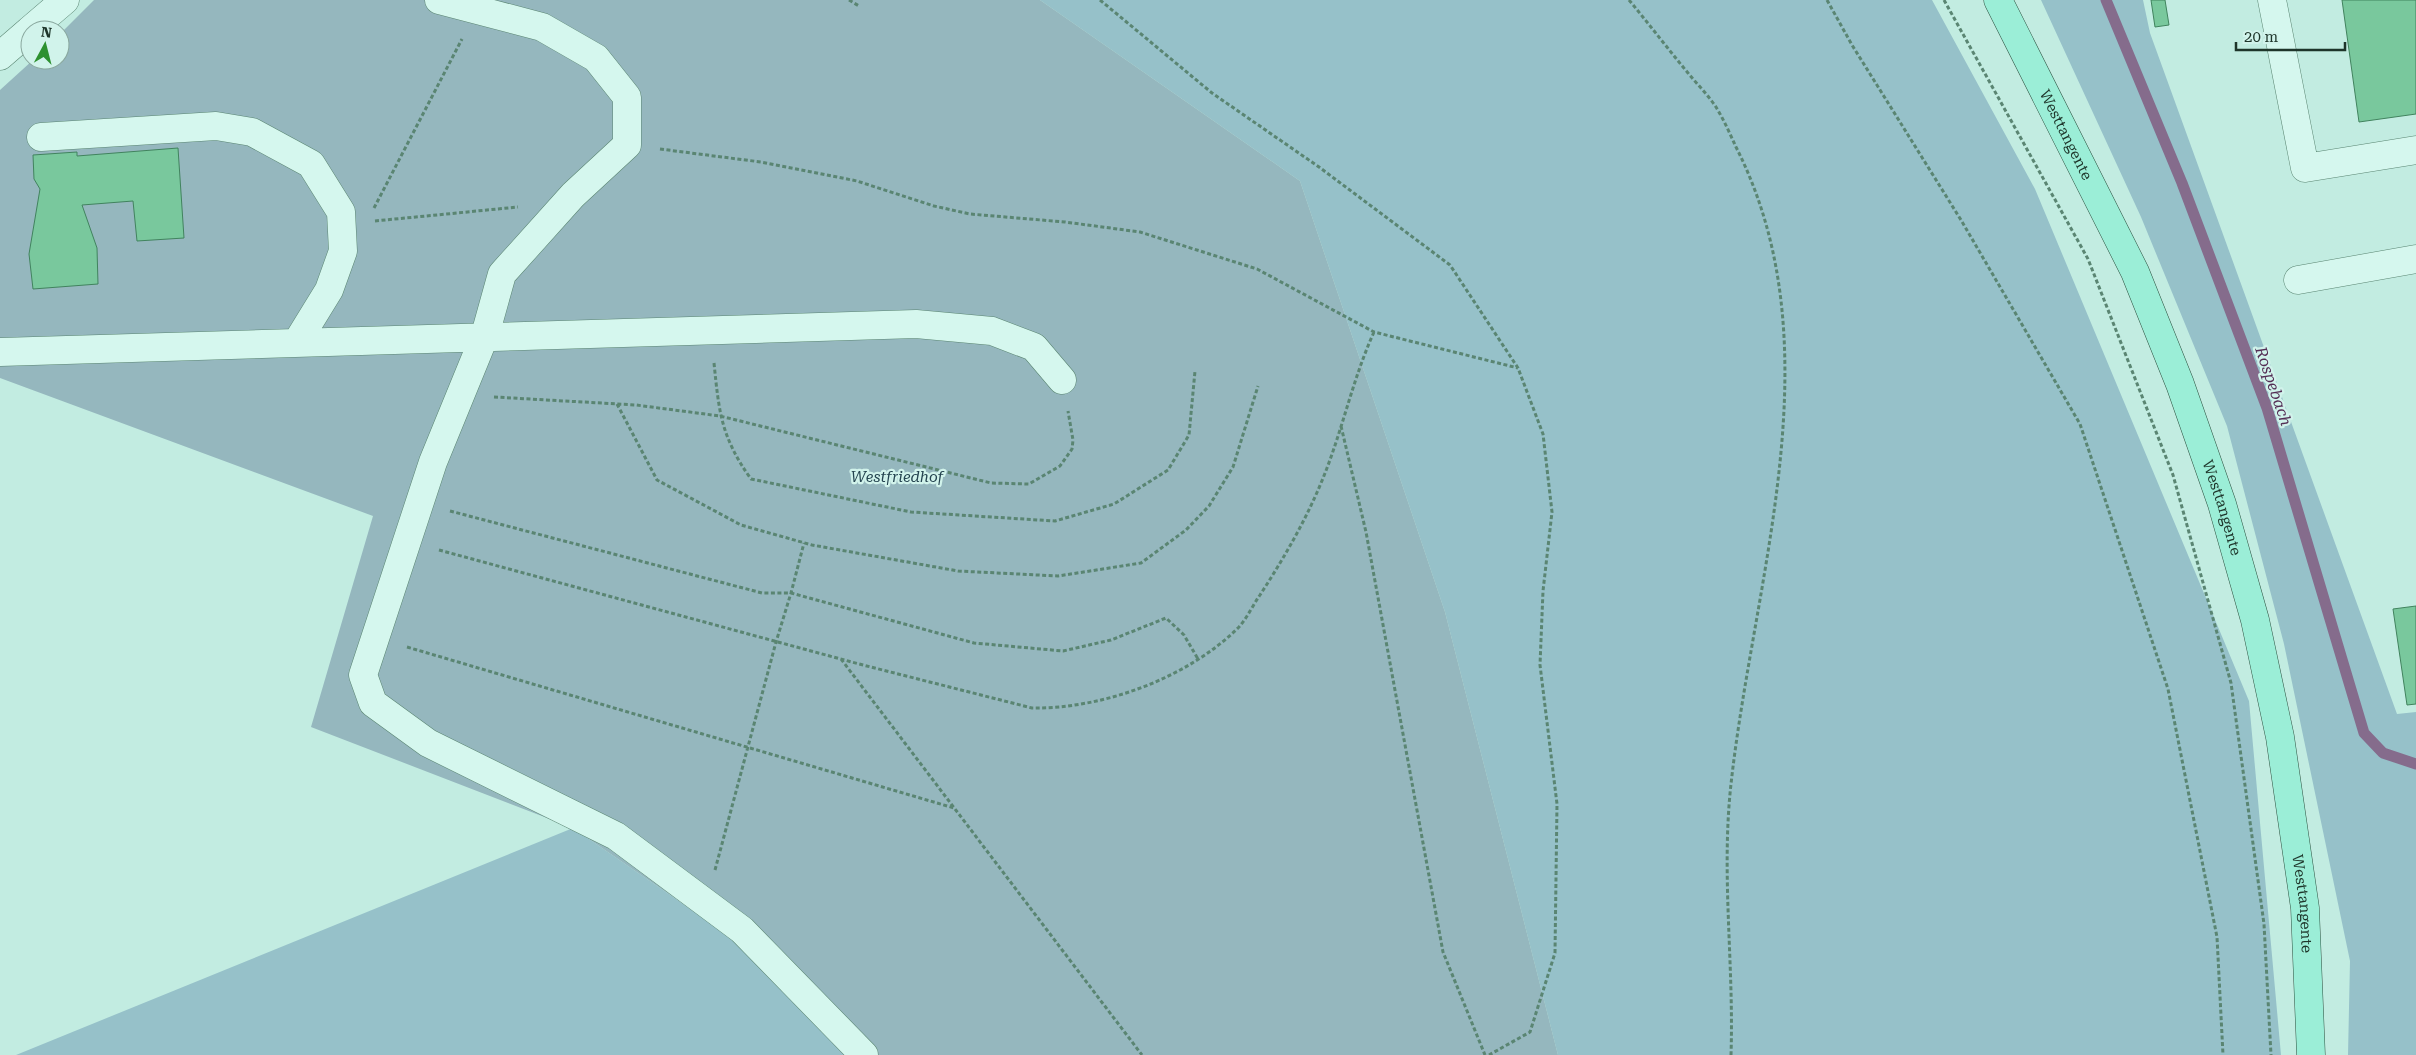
<svg xmlns="http://www.w3.org/2000/svg" width="2416" height="1055" viewBox="0 0 2416 1055" font-family="'Roboto Serif',serif">
	<rect width="100%" height="100%" fill="#c2ece1"/>
	<path fill="#96c1c9" d="M1040,0h892l103,189 214,512 32,354h-723l-113,-443 -145,-431z
		M2041,0h102l7,33 247,681 19,-2v343h-68l2,-94 -66,-317 -57,-218 -86,-209z
		M573,828l184,127 88,100h-829z"/>
	<path fill="#95b7be" d="M94,0h946l260,181 145,431 113,443h-713l-88,-100 -184,-127 -262,-101 62,-211 -373,-138v-288l33,-30h27v-26z"/>
	<g fill="none" stroke-linecap="round" stroke-linejoin="round">
		<path stroke="#856c8c" stroke-width="11" d="M2106,0l76,183 85,225 97,325 19,20 33,11"/>
	</g>
	<path fill="#79c89d" stroke="#41835e" d="M2151,0h14l4,25 -14,2z
		M2342,0h74v114l-57,8z
		M178,148l6,90 -47,3 -4,-40 -51,4 15,43 1,36 -65,5 -4,-35 11,-65 -6,-10 -1,-24 44,-3v4z
		M2416,606v98l-9,1 -14,-96z"/>
	<g fill="none" stroke-linecap="round" stroke-linejoin="round">
		<defs>
			<path id="minor" d="M439,0l103,27 54,31 31,39v48l-54,50 -71,79 -17,61 -52,127 -70,213 10,28 55,40 188,93 126,94 122,125
				M2272,0l33,168 111,-18
				M30,30l35,-30
				M0,56l30,-26
				M41,137l175,-11 36,6 59,32 30,48 2,39 -14,39 -32,52
				M2298,280l118,-21
				M0,352l916,-28 76,7 42,16 28,33"/>
			<g id="major">
				<path id="s1" d="M1998,0l137,272 45,112 42,120 33,116 25,117 25,171 6,147"/>
			</g>
		</defs>
		<use href="#minor" stroke="#5a8572" stroke-width="29"/>
		<use href="#major" stroke="#2e5241" stroke-width="29"/>
		<path stroke="#5a8572" stroke-width="3" stroke-dasharray="4 2.5" stroke-linecap="butt" d="M849,0l10,6
			M1100,0l112,93 107,74 131,98 68,103 25,66 9,78 -9,79 -3,74 17,139 -2,149 -25,79 -41,23
			M1629,0c20,24 39,49 59,73 9,11 20,22 28,34 8,13 14,27 20,40 101,200 18,428 -5,637 -10,90 3,180 0,271
			M1827,0l25,45 109,175 119,204 88,265 49,248 6,118
			M1944,0l144,259 85,216 58,208 33,241 7,131
			M660,149l101,13 96,19 77,25 36,8 95,8 75,10 117,37 117,63 144,36
			M374,208l88,-169
			M375,221l143,-14
			M714,363c5,49 7,74 37,116l160,33 144,9 59,-17 54,-34 21,-35 6,-64
			M494,397l142,8 84,11 271,67 38,1 31,-18 12,-17 1,-9 -5,-29
			M617,404l40,76 84,45 71,20 146,26 100,5 83,-13 45,-33 23,-24 24,-39 25,-81
			M1341,426l25,106 77,420 42,103
			M450,511l312,82h29l183,50 89,8 48,-11 55,-22 18,17 14,24
			M439,550l420,114 173,44c71,1 156,-30 207,-81 8,-9 14,-22 21,-32 26,-40 50,-82 67,-127 17,-45 27,-92 47,-136
			M407,647l547,161
			M841,659l301,396
			M715,870l61,-228 15,-49 13,-50"/>
		<use href="#minor" stroke="#d5f7ee" stroke-width="28"/>
		<use href="#major" stroke="#9beed7" stroke-width="28"/>
	</g>
	<g text-anchor="middle" stroke-width="4.5" stroke-linejoin="round" paint-order="stroke">
		<g font-size="15" fill="#1e352a" stroke="#d1f3eb">
			<text dy="5" stroke="none"><textPath href="#s1" startOffset="151">Westtangente</textPath></text>
			<text dy="5" stroke="none"><textPath href="#s1" startOffset="556">Westtangente</textPath></text>
			<text dy="5" stroke="none"><textPath href="#s1" startOffset="961">Westtangente</textPath></text>
		</g>
		<g font-size="15" font-style="italic" fill="#254450" stroke="#d1f3eb">
			<text x="897" y="482">Westfriedhof</text>
		</g>
		<g font-size="16" font-style="italic" fill="#532d54" stroke="#d1f3eb">
			<text transform="translate(2274 386) rotate(71)" y="6">Rospebach</text>
		</g>
	</g>
	<g transform="translate(45 45) rotate(7)"><circle r="24" fill="#d1f3eb" stroke="#89a79e"/>
	<path d="M0-4L9 19L0 12L-9 19Z" fill="#2d9130"/>
	<text y="-8" font-size="14" font-weight="bold" text-anchor="middle" fill="#1e352a">N</text>
	</g>
	<path d="M2236 42v8h109v-8" fill="none" stroke="#1e352a" stroke-width="2.5"/>
	<text x="2244" y="42" font-size="15" fill="#1e352a" stroke="#d1f3eb" stroke-width="4" paint-order="stroke">20 m</text>
</svg>
